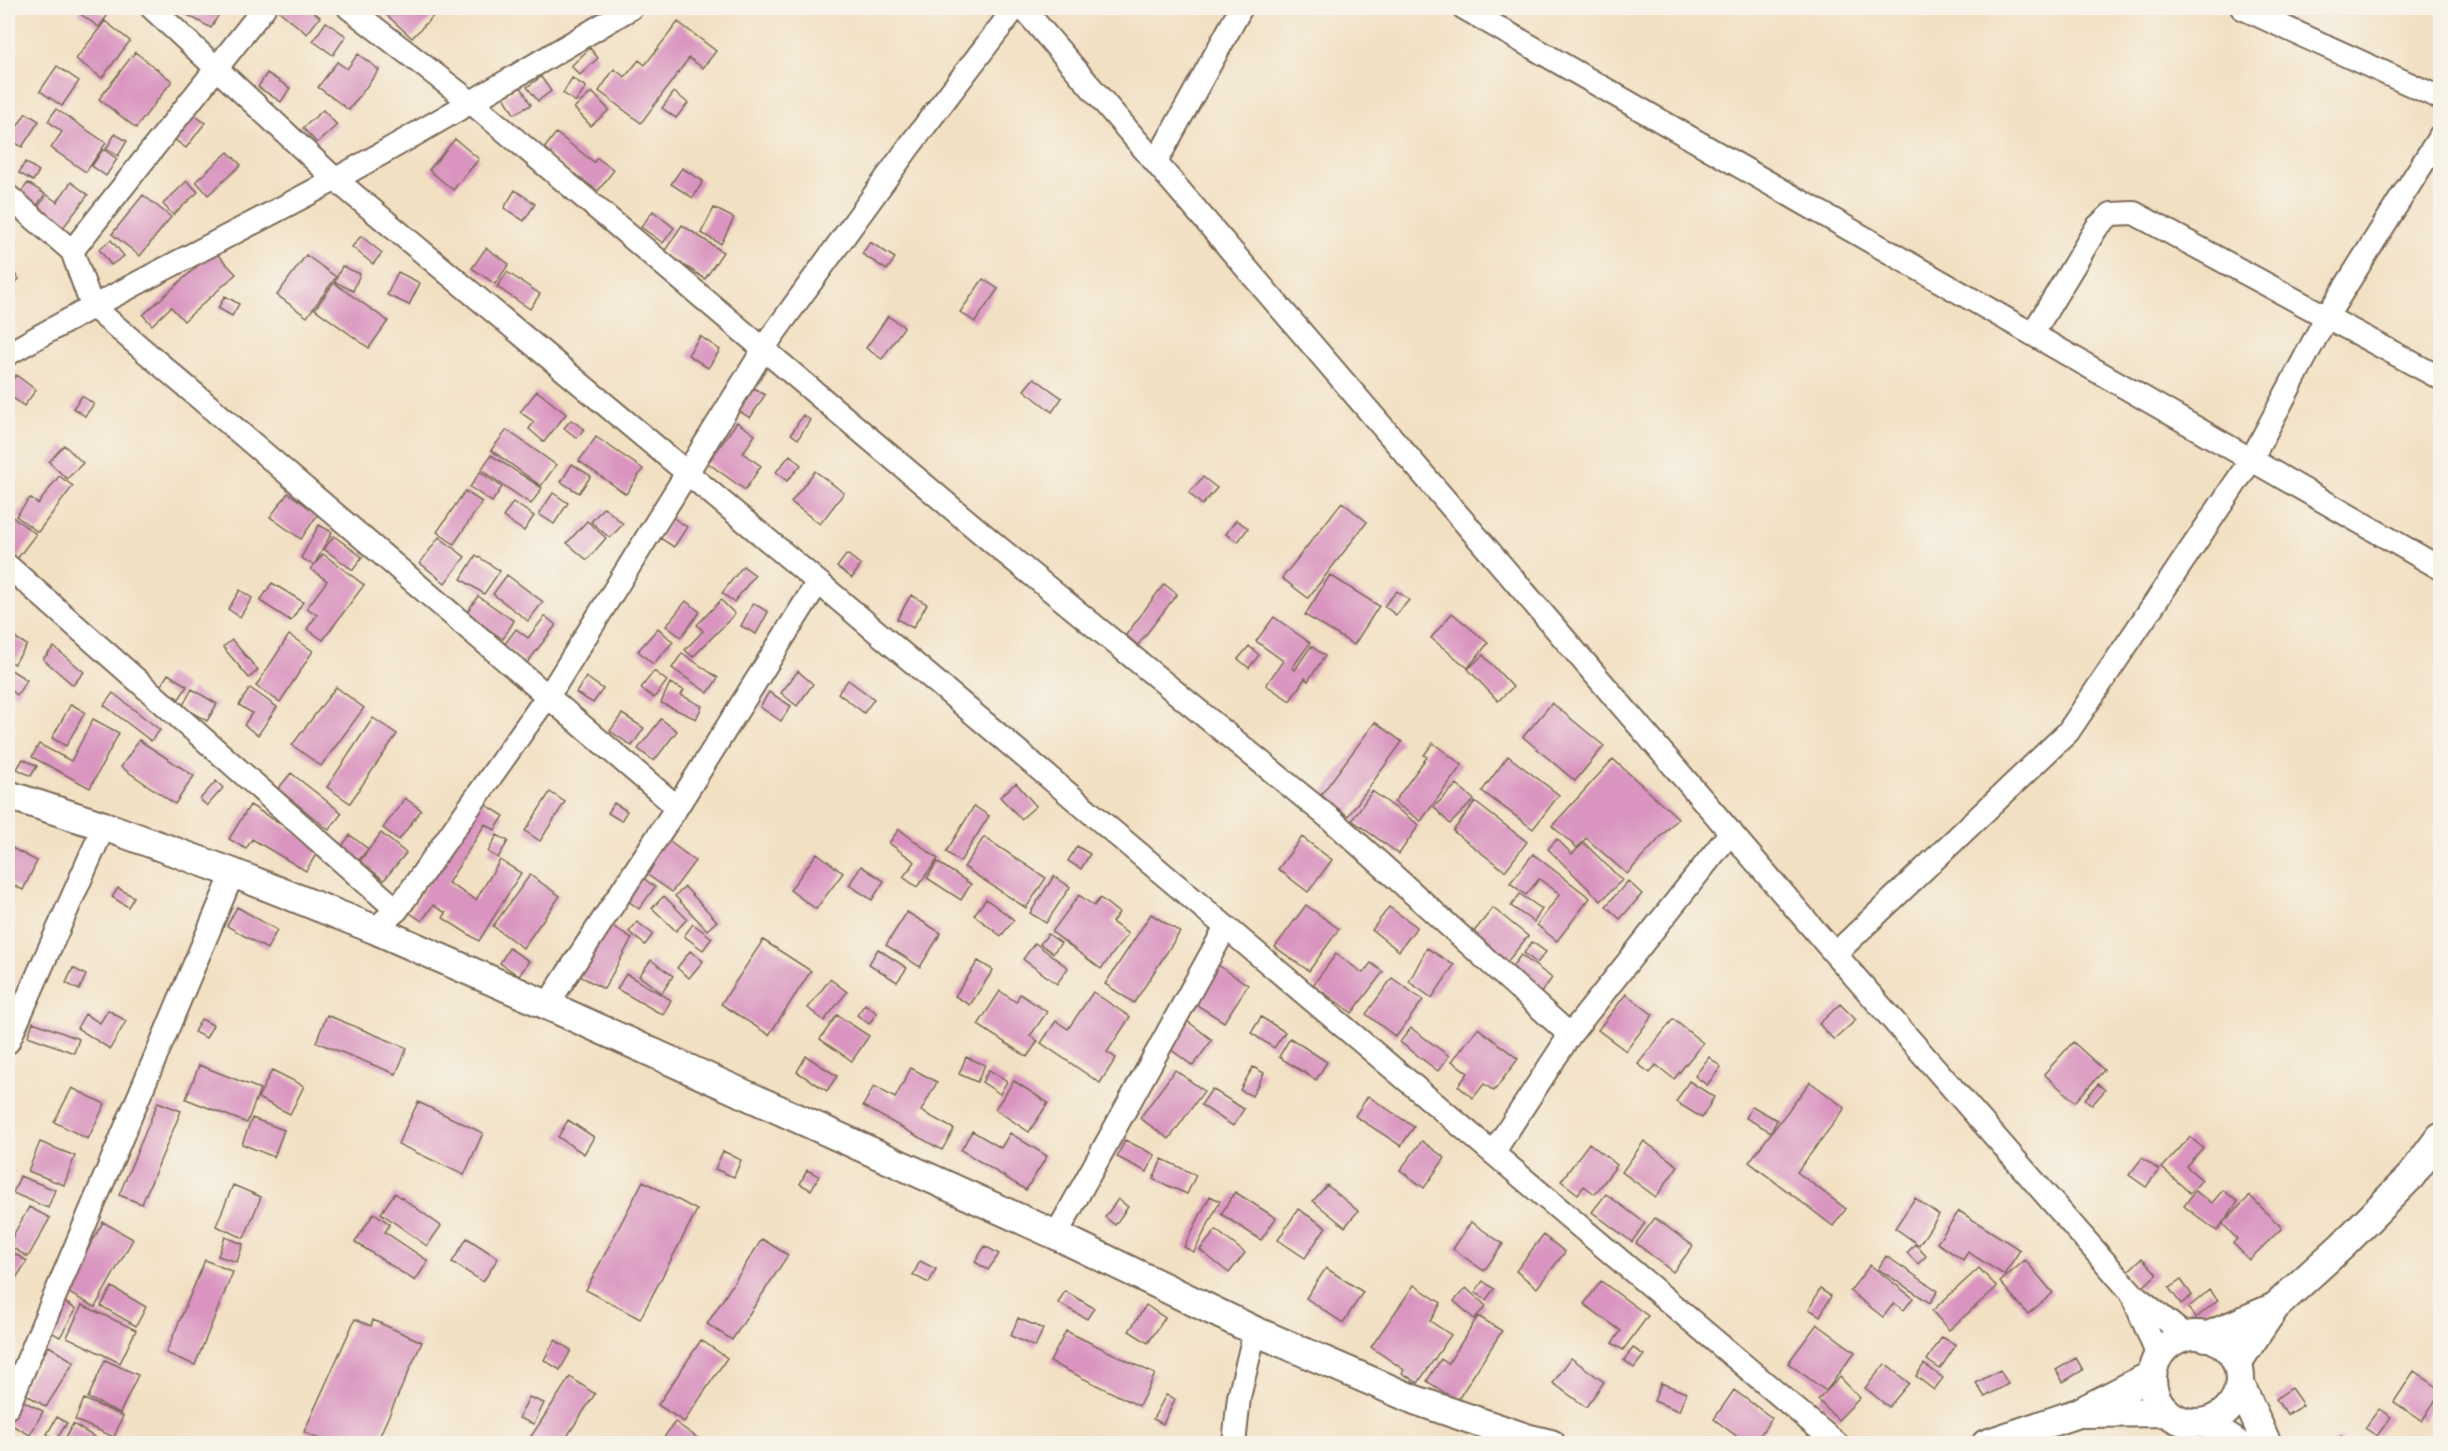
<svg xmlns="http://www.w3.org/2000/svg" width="2448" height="1451" viewBox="0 0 2448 1451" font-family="Delius,sans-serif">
	<rect width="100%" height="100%" fill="#f7f3e8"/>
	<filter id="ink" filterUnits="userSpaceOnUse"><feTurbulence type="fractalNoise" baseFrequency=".0167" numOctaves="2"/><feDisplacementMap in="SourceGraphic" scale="12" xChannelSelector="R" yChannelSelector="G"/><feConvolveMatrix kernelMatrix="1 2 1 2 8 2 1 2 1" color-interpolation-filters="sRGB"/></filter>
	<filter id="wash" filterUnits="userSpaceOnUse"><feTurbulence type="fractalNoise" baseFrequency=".008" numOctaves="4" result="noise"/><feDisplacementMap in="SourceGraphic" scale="24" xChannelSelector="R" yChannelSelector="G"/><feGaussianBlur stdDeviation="1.35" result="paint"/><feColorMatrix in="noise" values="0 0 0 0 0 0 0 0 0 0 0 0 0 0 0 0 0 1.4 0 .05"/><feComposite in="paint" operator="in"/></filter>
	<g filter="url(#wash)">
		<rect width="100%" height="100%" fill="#f2e0c3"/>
		<g id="blocks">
			<path fill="#d994bf" d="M82,8h13l12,8 -8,11 -20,-14z
				M178,8h29l12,6 -8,14 -34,-19z
				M282,8h26l12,9 -13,17 -28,-23z
				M379,8h62l-29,30z
				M105,21l25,20 -28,37 -26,-19z
				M326,22l20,14 -13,19 -20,-14z
				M678,22l38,29 -13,17 -14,-10 -48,65 -42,-32 15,-22 11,8 14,-17 6,5z
				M590,48l8,10 -18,17 -9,-9z
				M135,52l37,29 -36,47 -37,-29z
				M358,54l21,16 -30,40 -31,-23 19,-25 10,7z
				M57,66l22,15 -17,25 -22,-15z
				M267,73l23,15 -9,14 -23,-15z
				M541,77l10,14 -13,10 -11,-14z
				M572,78l14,9 -10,15 -13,-9z
				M521,87l10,18 -17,9 -10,-17z
				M592,92l17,18 -18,16 -17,-18z
				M674,92l14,11 -12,15 -14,-10z
				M56,109l50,34 -20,29 -35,-24 11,-16 -14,-11z
				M323,110l14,15 -20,18 -14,-15z
				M26,113l13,8 -17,26 -13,-8z
				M193,114l12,9 -19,25 -12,-9z
				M556,133l38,29 3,-4 17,12 -16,21 -55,-41z
				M115,134l12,7 -9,15 -12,-7z
				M455,139l24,20 -26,31 -24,-20z
				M103,149l14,10 -11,17 -14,-10z
				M228,152l13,13 -33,30 -12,-14z
				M25,162l14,9 -6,10 -14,-8z
				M682,168l21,13 -10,17 -22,-14z
				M187,181l11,11 -25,23 -10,-11z
				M71,182l17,13 -35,46 -26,-20 20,-26 10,7z
				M28,183l17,11 -12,17 -17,-13z
				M515,190l20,14 -11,17 -20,-13z
				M143,195l28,22 -31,39 -28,-22z
				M714,208l20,10 -13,26 -20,-11z
				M653,211l21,17 -11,15 -22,-16z
				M682,225l41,27 -18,27 -41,-27z
				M361,236l21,17 -9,11 -21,-17z
				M111,240l13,16 -13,9 -12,-16z
				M870,242l25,16 -8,12 -25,-16z
				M486,248l23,16 -14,20 -23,-16z
				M214,251l22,23 -52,47 -13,-14 -19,18 -9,-10z
				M306,255l30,22 -29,40 -30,-22z
				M342,266l18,8 -7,17 -18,-9z
				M9,268l10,11 -11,11v-21z
				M398,272l22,11 -11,22 -22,-10z
				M507,272l33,22 -10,15 -33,-22z
				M983,279l15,10 -23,33 -15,-10z
				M334,283l54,38 -19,27 -54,-39z
				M225,296l14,8 -7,12 -14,-8z
				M888,316l16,11 -22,32 -16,-11z
				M700,336l20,14 -12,18 -20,-13z
				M16,375l20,15 -12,16 -16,-12v-8z
				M1034,378l28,20 -10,14 -28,-22z
				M754,388l11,7 -15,23 -11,-7z
				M537,391l29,23 -22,28 -15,-13 5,-7 -14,-10z
				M82,396l12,8 -9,12 -12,-8z
				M803,415l7,5 -12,19 -7,-5z
				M571,420l13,9 -7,9 -13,-10z
				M737,422l18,13 -12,18 18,13 -16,24 -37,-27z
				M507,430l49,35 -15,21 -50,-36z
				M596,437l47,32 -17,25 -47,-33z
				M64,445l19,18 -16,16 -18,-17z
				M491,455l51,33 -11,16 -50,-34z
				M790,455l11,10 -14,16 -11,-9z
				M572,464l19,12 -12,17 -18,-11z
				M815,471l29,22 -24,31 -29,-22z
				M480,472l22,15 -10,15 -22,-15z
				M59,476l14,10 -35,46 -22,-16 14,-18 8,6z
				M1203,477l14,11 -15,17 -13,-12z
				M465,491l17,11 -28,42 -17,-12z
				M288,493l30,21 -17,25 -31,-22z
				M553,493l15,10 -14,21 -15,-10z
				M513,502l21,14 -10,15 -21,-14z
				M1342,502l25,20 -59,76 -26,-20z
				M604,507l19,17 -13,14 -19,-16z
				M11,516l25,18 -19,25 -9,-6v-33z
				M672,517l15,10 -13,20 -14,-9z
				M1236,520l12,8 -10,14 -12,-8z
				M587,521l19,17 -19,22 -20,-17z
				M319,525l13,7 -18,33 -13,-7z
				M334,536l28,21 -9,13 -29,-21z
				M439,537l26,20 -20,26 -25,-20z
				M323,554l41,31 -41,55 -16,-11 10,-14 -10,-7 20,-27 -16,-12z
				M847,554l14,11 -9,13 -15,-11z
				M476,555l24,16 -16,23 -23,-15z
				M743,566l12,9 -21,27 -12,-9z
				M507,575l36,27 -15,19 -35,-27z
				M1330,575l49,31 -25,39 -49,-30z
				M272,583l31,19 -12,19 -31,-20z
				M1164,584l13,10 -39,51 -12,-10z
				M240,590l12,8 -12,19 -12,-8z
				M1397,591l12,9 -13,15 -12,-9z
				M911,595l16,9 -14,24 -16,-9z
				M478,596l36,25 -11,18 -37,-25z
				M721,600l14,14 -42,43 -8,-7 18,-19 -6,-6z
				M686,601l14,11 -19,25 -15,-11z
				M753,603l15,9 -12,22 -15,-8z
				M1452,613l36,30 -20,25 -37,-30z
				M545,616l11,9 -29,38 -23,-18 12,-16 12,9z
				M1274,617l36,26 -18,25 3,2 16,-24 14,10 -17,25 -3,-3 -15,23 -24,-16 17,-24 -27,-20z
				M658,628l15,14 -20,22 -15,-13z
				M11,635l16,10 -13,19 -6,-4v-20z
				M289,635l24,16 -33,51 -24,-16z
				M232,640l26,30 -9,8 -26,-31z
				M1249,646l10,9 -10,13 -11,-9z
				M54,647l30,25 -11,13 -30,-26z
				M682,653l36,25 -10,15 -36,-25z
				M1483,655l30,32 -15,14 -30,-32z
				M8,668l19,12 -10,15 -9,-7z
				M654,671l13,10 -13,17 -13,-10z
				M798,671l15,13 -16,22 -16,-13z
				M168,674l19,12 -8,13 -19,-12z
				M586,677l17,12 -10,14 -17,-10z
				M848,680l26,19 -10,14 -26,-20z
				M670,683l14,7 -3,5 21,11 -6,13 -35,-16z
				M336,687l28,21 -43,58 -29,-21z
				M250,688l27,19 -19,28 -14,-10 8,-12 -13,-8z
				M192,689l25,15 -10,17 -25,-14z
				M769,692l22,14 -10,15 -21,-14z
				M113,693l47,37 -9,11 -47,-36z
				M1552,703l52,43 -29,35 -52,-44z
				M71,704l14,8 -19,34 -14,-8z
				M622,714l22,14 -12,18 -22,-15z
				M373,718l24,16 -47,69 -23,-16z
				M93,719l26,14 -29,55 -58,-31 7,-13 32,17z
				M661,719l16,12 -23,30 -16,-12z
				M1375,722l27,20 -54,74 -27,-21z
				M139,740l55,36 -19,28 -54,-37z
				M1433,743l29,22 -41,56 -27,-19 33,-45 -3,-2z
				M1508,756l51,39 -26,34 -51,-38z
				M23,759l14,7 -6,10 -14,-7z
				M1613,759l65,59 -51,56 -41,-36 -9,10 -25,-22z
				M291,773l51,40 -13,17 -51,-41z
				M216,781l7,7 -16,18 -7,-7z
				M1016,783l20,23 -15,13 -21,-22z
				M1457,784l17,16 -24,24 -16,-17z
				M1372,791l47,34 -20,29 -47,-34z
				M550,792l15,10 -25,39 -15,-10z
				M405,798l16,12 -22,30 -16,-12z
				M478,800l26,16 -9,14 -10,-6 -37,59 28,17 24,-40 21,13 -42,68 -36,-23 3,-5 -13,-8 -11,16 -12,-8z
				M1475,802l52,40 -22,29 -52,-40z
				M614,803l13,8 -6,10 -13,-8z
				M250,805l70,43 -14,23 -54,-32 -6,10 -17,-10z
				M974,806l15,10 -29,46 -14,-10z
				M899,829l39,30 -21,28 -14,-10 12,-15 -26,-19z
				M381,833l25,20 -22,27 -24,-19z
				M350,835l18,14 -11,14 -18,-13z
				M497,835l11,6 -10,17 -10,-6z
				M984,837l62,41 -20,30 -62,-41z
				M1302,837l30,23 -24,32 -30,-23z
				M666,839l29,22 -23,31 -30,-21z
				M1557,839l15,15 12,-11 38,37 -21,21 -53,-52z
				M8,846l29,15 -14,29 -15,-7z
				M1077,846l13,8 -9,15 -13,-8z
				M817,853l26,20 -27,36 -26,-19z
				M1533,854l57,44 -33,43 -20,-16 23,-31 -21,-15 -13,16 -16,-12z
				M937,862l34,22 -10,16 -34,-22z
				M861,866l23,15 -12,19 -23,-15z
				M530,875l30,21 -37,52 -30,-22z
				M1054,876l16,11 -24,36 -16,-10z
				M643,878l12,9 -16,22 -12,-9z
				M1628,881l14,13 -22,25 -14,-13z
				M685,887l32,34 -10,9 -32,-34z
				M118,888l16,9 -6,10 -16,-10z
				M1520,894l22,15 -8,13 -23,-16z
				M1079,895l15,11 6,-8 19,15 -7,9 16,12 -27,35 -49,-37z
				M664,896l23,23 -11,12 -24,-23z
				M986,899l28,21 -13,16 -27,-21z
				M1306,905l33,24 -30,42 -34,-24z
				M237,907l40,23 -10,19 -40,-23z
				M1389,907l28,20 -18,24 -27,-21z
				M1493,908l35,28 -21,26 -35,-28z
				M907,912l34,21 -21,34 -34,-22z
				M1151,914l29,18 -46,71 -29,-19z
				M605,922l27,16 -28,51 -28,-15z
				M637,922l16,12 -8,11 -16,-13z
				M693,924l19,14 -9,12 -19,-14z
				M1048,934l13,9 -8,10 -13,-9z
				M763,940l48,31 -42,64 -48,-31z
				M1532,942l14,10 -9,11 -13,-10z
				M1035,943l33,25 -11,16 -34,-25z
				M509,948l20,13 -10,15 -19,-13z
				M1427,948l27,17 -22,33 -23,-16z
				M878,949l29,19 -10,14 -28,-18z
				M690,951l13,10 -14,17 -12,-10z
				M1336,954l27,19 8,-10 12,9 -31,41 -39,-28z
				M1521,955l31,23 -14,19 -31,-24z
				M1209,959l39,26 -24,37 -40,-25z
				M651,960l22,16 -11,17 -23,-17z
				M978,961l15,9 -23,35 -15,-9z
				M73,968l13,7 -7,15 -13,-7z
				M626,974l45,26 -8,15 -46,-26z
				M1392,978l31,22 -27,37 -30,-23z
				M830,979l17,13 -23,29 -16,-13z
				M1000,991l16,11 4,-8 27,18 -17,24 8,5 -11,16 -49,-32z
				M1093,992l37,25 -23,35 9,6 -16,25 -59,-40 15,-22 12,8z
				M1626,994l27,21 -27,36 -28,-21z
				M865,1004l12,9 -8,11 -12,-9z
				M1840,1004l16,16 -22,20 -15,-16z
				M108,1010l18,11 -16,28 -33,-21 8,-14 15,9z
				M327,1015l80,33 -11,26 -80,-32z
				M837,1015l32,21 -17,25 -32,-22z
				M1182,1017l30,23 -19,26 -31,-23z
				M1261,1017l24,15 -11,16 -23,-15z
				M201,1019l12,6 -7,13 -12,-6z
				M1673,1019l30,24 -29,36 -18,-14 -6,8 -12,-9z
				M33,1022l46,17 -5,14 -46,-17z
				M1411,1028l38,28 -11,15 -38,-29z
				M1478,1028l40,31 -24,32 -10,-7 -11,14 -15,-12 10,-13 -16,-12z
				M1290,1038l37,24 -11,18 -37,-23z
				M2073,1042l31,28 -29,32 -31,-28z
				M806,1056l31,20 -10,15 -30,-19z
				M966,1057l19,8 -8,17 -18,-8z
				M1709,1057l12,10 -14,18 -12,-9z
				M199,1065l61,24 -13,34 -61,-24z
				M1253,1067l11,6 -12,23 -12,-6z
				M911,1068l26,14 -16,29 33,18 -12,21 -79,-44 11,-20 21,12z
				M272,1070l32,16 -14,28 -32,-16z
				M989,1070l18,11 -7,13 -18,-12z
				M1175,1070l29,21 -35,48 -29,-21z
				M1014,1081l34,22 -19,29 -34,-23z
				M1689,1081l25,16 -12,21 -26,-16z
				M1810,1082l35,26 -48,64 49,37 -13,17 -84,-64z
				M2098,1084l7,6 -13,15 -7,-6z
				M72,1088l33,16 -17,35 -34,-17z
				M1212,1089l32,20 -11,17 -32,-21z
				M1368,1096l46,31 -13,19 -46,-30z
				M158,1102l23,9 -39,93 -23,-9z
				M418,1102l65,31 -19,42 -66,-31z
				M1752,1106l25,14 -6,12 -25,-14z
				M252,1118l32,12 -10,27 -32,-13z
				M568,1120l26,17 -10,17 -26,-17z
				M972,1131l29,17 9,-15 37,23 -21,34 -65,-40z
				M2190,1137l13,11 -17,18 16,14 -12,13 -28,-25z
				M1125,1140l30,15 -8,17 -30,-15z
				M1422,1141l23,17 -21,30 -24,-18z
				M1644,1141l34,25 -22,31 -34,-25z
				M40,1142l35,14 -11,29 -36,-14z
				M1589,1143l28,22 -22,29 -11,-8 -6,8 -17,-13z
				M723,1151l18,9 -7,17 -19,-8z
				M2142,1158l17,12 -13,17 -17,-12z
				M1162,1159l34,16 -9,19 -34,-15z
				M807,1170l12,6 -8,14 -11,-6z
				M20,1176l35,14 -7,18 -35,-15z
				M643,1181l54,29 -57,109 -54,-29z
				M233,1185l28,12 -17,41 -28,-12z
				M1327,1185l31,26 -13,16 -32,-26z
				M2223,1190l15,12 -21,29 -33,-25 11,-15 17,12z
				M1235,1192l41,26 -15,22 -40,-26z
				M395,1193l46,33 -14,20 -46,-33z
				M1606,1194l39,29 -13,19 -40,-30z
				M1210,1196l10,5 -26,51 -10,-5z
				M2250,1196l32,32 -33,32 -16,-17 4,-4 -15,-16z
				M1915,1198l24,17 -20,30 -24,-17z
				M1118,1199l10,8 -13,18 -10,-8z
				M29,1207l21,11 -22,39 -20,-12z
				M1298,1209l28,18 -21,31 -27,-18z
				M1959,1211l61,39 -16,25 -36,-23 -5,8 -26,-17z
				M374,1213l16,11 -5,8 43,29 -13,20 -60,-39z
				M1655,1218l38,28 -20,26 -37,-29z
				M103,1222l30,17 -38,68 -30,-16z
				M1471,1222l32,22 -19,27 -31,-22z
				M1216,1230l29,23 -16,20 -29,-23z
				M1543,1235l22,17 -28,36 -21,-17z
				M225,1237l18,7 -6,18 -19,-6z
				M467,1238l31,20 -15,24 -31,-20z
				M762,1239l26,16 -56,85 -25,-16z
				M1915,1244l11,12 -8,8 -11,-11z
				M985,1246l14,8 -11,16 -13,-8z
				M12,1252l15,9 -14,22 -5,-4v-21z
				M1886,1256l52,35 -8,12 -52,-34z
				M2142,1258l15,16 -16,15 -14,-17z
				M205,1260l28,12 -38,93 -29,-12z
				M2025,1260l28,33 -25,21 -28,-32z
				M920,1261l16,8 -7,14 -16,-8z
				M1870,1265l43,33 -9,12 -10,-7 -11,14 -33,-26z
				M1326,1268l37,24 -20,31 -37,-25z
				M1979,1268l18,19 -48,43 -17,-19z
				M2181,1280l11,15 -11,9 -12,-16z
				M1483,1281l11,8 -8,11 -11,-8z
				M1601,1281l47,35 -25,34 -11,-7 9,-12 -37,-27z
				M1414,1285l27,18 -11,18 21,14 -33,48 -16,-10 2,-3 -33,-23z
				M112,1287l34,20 -10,19 -35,-20z
				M1466,1288l20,18 -12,13 -20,-18z
				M1820,1289l11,7 -11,20 -11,-7z
				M2209,1290l9,10 -22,18 -8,-10z
				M1065,1291l29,17 -7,11 -29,-16z
				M61,1300l15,9 -16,28 -15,-8z
				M82,1305l54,25 -16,33 -53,-26z
				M1146,1305l19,13 -17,25 -19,-12z
				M1478,1316l24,15 -45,70 -30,-20 14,-22 7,5z
				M1018,1318l25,11 -8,18 -24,-11z
				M355,1319l16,7 2,-6 49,22 -46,102h-47l-25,-12z
				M1817,1324l38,28 -29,39 -38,-28z
				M1066,1331l89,43 -16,32 -89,-44z
				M1942,1337l14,8 -16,24 -13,-9z
				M555,1340l16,10 -11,20 -16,-10z
				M701,1340l26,18 -43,64 -26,-17z
				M49,1346l25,16 -28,45 -25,-16z
				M1633,1348l11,7 -10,13 -10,-8z
				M1571,1358l33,24 -18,25 -33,-24z
				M2076,1358l7,12 -20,12 -7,-12z
				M105,1360l33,15 -18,38 -32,-15z
				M1885,1364l24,19 -20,24 -24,-19z
				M1924,1364l19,14 -9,12 -18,-14z
				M2000,1370l8,14 -23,13 -9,-14z
				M2414,1371l26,18v4l-18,28 -28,-19z
				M570,1377l25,17 -33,50h-36z
				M1840,1377l20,21 -22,22 -20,-20z
				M1661,1383l25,10 -7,18 -25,-10z
				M2291,1388l12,17 -16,10 -11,-16z
				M1734,1390l38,28 -18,26h-7l-33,-25z
				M1166,1395l9,4 -12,25 -10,-5z
				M529,1397l15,6 -10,21 -15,-6z
				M17,1398l26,13 -13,24 -22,-12v-6z
				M84,1399l39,17 -9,21 -39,-17z
				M2379,1409l12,8 -14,19 -12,-8z
				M57,1417l10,6 -11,17 -9,-6z
				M675,1422l31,22h-47z
				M73,1424l33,20h-44z
				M2341,1436l6,8h-16z"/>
		</g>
	</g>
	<g filter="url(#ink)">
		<use href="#blocks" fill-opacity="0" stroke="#7b6a58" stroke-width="1.5"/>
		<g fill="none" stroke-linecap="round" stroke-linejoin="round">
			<defs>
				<path id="minor" d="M152,8l183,171 483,403 1019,862
					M349,8l123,95 526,444 335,274 237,214
					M1023,8l812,946 297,339 54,43
					M1464,8l976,560
					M2242,8l198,90
					M1156,162l85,-154
					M8,196l64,55 20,55 585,501
					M72,251l192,-243
					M2033,333l64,-106 14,-13 23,-1 306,165
					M8,354c107,-62 219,-116 328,-175 100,-55 197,-113 295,-171
					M8,566l389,344 -12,10
					M397,910l159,-226 216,-348 139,-192 104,-136
					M1835,954l233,-222 183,-272 76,-144 113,-180
					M547,1005l130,-198 141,-225
					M8,1042l96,-216
					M1493,1153l77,-118 161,-203
					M1056,1235l170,-308
					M2132,1294l26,62
					M8,1407l225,-534
					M1234,1444l5,-47 16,-66"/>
				<path id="major" d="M8,795l96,31 129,47 141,56 173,76 509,230 199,96 160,69 111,38 25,6
					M2152 1379a44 44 0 1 1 88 0a44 44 0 1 1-88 0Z
					M2206,1337l69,-30
					M2237,1363l38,-56 68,-62 68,-69 29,-39
					M2240,1384l27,60
					M2083,1413l84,-1
					M2205,1423l32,21
					M1986,1444l92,-31 74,-38"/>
			</defs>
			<use href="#minor" stroke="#7b6a58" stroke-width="26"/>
			<use href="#major" stroke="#7b6a58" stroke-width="32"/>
			<use href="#minor" stroke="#fff" stroke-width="22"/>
			<use href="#major" stroke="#fff" stroke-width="28"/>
		</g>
	</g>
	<rect width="2448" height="1451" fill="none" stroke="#f7f3e8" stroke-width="30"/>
</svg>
